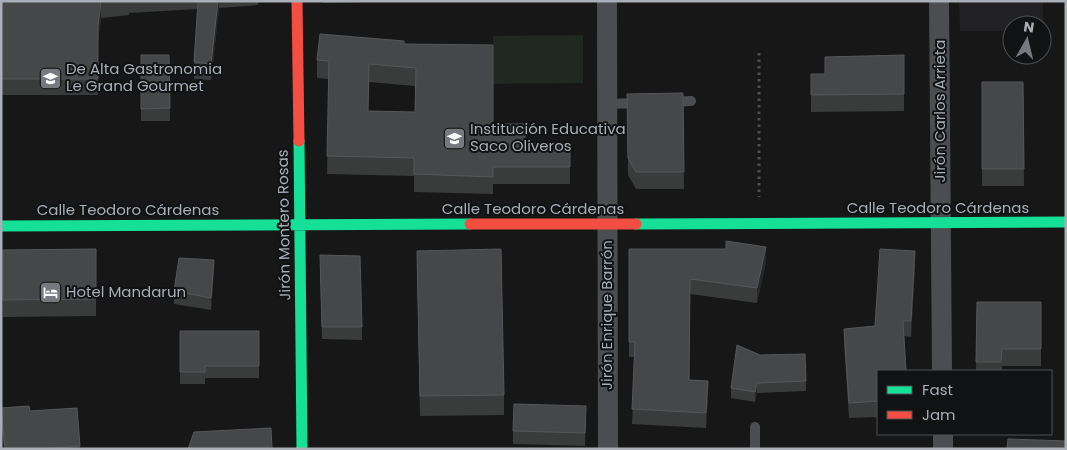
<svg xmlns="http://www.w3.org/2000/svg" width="1067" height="450" viewBox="0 0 1067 450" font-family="Poppins,sans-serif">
	<rect width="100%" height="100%" fill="#171717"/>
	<path fill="#212123" d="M959,1h84v29h-1v-5h-30v6h-52z"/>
	<path fill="#212721" d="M583,35v48l-90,1v-48z"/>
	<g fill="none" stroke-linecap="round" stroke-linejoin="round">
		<path stroke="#4d4f51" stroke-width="3" stroke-dasharray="2.5 4" stroke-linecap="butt" d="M759,53v144"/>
		<path stroke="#4c4d50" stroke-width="10" d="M669,102l22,-1
			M607,104l33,-1
			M755,427v22"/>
		<path stroke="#4c4d50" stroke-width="20" d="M607,1l1,448
			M939,1l3,370
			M943,434v15"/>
		<path stroke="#16e098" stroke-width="11" d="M299,141l3,308
			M636,224l430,-2
			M1,226l469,-2"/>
		<path stroke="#f24e42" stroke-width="11" d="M297,1l2,140
			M470,224h166"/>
	</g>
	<path fill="#3a3b3b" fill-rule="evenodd" d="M1,1h257v4l-39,3 -8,72 -17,-1v-17l4,-53 -69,4v2l-28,3 -3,24v53h-97z
		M322,1h85l-84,2z
		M404,44l89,80 32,19h45v41h-77v10l-79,-2v-16l-87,-2 2,-95 -12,-1v-18zM369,82l46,4v26l-47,-1z
		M141,55h28l1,66h-29z
		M904,55v56l-93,1v-38h14z
		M982,82h41l1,104h-42z
		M683,93l1,96h-48l-8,-14 -1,-81z
		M96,249v67l-93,1v-67z
		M629,249l137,13 -9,41 -67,-9 -1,86 19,16 -2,32 -74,-4 3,-67h-6z
		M915,266l-4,71 -7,-1 -26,35v46l-29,1 -5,-74v-15l31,-3z
		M320,267l42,60v13l-40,-1z
		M417,271l87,124v20l-84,1z
		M214,272l-3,38 -37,-6v-13z
		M977,302h64v64h-39v5h-26z
		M180,331h79v47h-54v6h-25z
		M737,345l69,36v10l-49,2 -2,9 -24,-4v-10z
		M1,408l29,3 47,-3 3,41h-76l-3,-28z
		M586,419l-1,27 -72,-2v-13z"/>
	<path fill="#272727" d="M101,1v17l-3,24v-16z
		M218,1h1v7l-8,72v-16z
		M766,247v15l-9,41v-15z
		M915,251v15l-4,71v-16z
		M214,260v12l-3,38v-12z
		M708,381v15l-2,32v-15z
		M757,383v10l-2,9v-10z"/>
	<path fill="#464749" stroke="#56575a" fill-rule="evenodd" d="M1,1h102h-2l-3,25v53h-97z
		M198,1h20l-7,63 -17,-2z
		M320,34l84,7v3l89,1v79h32v19h45v24h-77v10l-79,-3v-16l-87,-2 2,-95 -12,-1zM369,64l47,4 -1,44 -47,-1z
		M141,55h28l1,53 -29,1z
		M904,55v39l-93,1v-21h14v-17z
		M982,82h41l1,87h-42z
		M683,93l1,79h-48l-8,-14 -1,-64z
		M726,241l40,6 -9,41 -67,-9 -1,101 19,1 -2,32 -74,-4 3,-67h-6v-93h97z
		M96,249v50l-93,1v-50z
		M501,249l3,146 -84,1 -3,-145z
		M880,249l35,2 -4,70h-8l3,50h-28v30l-29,2 -5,-74 31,-3z
		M320,255l40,1 2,71h-40z
		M179,258l35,2 -3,38 -37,-7z
		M977,302h64v47h-39l-1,13h-25z
		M180,331h79v35h-54v6h-25z
		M737,345l23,10 45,-1 1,27 -49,2 -2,9 -24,-4z
		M514,404l72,2 -1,27 -72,-2z
		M29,406l1,5 47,-3 3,38 -44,3h-31l-4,-41z
		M271,428l1,21h-84l6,-17z
		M1008,439l58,2v8h-59z"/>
	<defs>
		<symbol id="school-square" viewBox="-11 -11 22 22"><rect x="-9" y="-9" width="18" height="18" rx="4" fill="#77797f" stroke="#111213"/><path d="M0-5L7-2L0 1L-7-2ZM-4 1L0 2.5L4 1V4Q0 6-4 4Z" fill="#fff"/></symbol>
		<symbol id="hotel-square" viewBox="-11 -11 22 22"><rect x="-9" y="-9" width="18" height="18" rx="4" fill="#77797f" stroke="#111213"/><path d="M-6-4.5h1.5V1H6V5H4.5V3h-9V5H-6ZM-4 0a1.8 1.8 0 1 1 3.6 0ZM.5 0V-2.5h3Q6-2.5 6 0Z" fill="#fff"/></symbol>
	</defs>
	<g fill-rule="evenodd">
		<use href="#school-square" x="38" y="66" width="25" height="25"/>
		<use href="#school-square" x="442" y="126" width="25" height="25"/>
		<use href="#hotel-square" x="38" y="280" width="25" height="25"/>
	</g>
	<g text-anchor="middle" stroke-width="4" stroke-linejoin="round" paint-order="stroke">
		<g font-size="15" fill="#aaaeb7" stroke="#111213" text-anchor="start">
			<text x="66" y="74">De Alta Gastronomia<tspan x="66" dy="17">Le Grand Gourmet</tspan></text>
			<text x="470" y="134">Institución Educativa<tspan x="470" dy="17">Saco Oliveros</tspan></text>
			<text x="66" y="297">Hotel Mandarun</text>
		</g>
		<g font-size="15" fill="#aaaeb7" stroke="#111213">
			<text transform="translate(940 111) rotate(-90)" y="5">Jirón Carlos Arrieta</text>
			<text x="938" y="213">Calle Teodoro Cárdenas</text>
			<text x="533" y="214">Calle Teodoro Cárdenas</text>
			<text x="128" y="215">Calle Teodoro Cárdenas</text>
			<text transform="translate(284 225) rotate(-91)" y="5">Jirón Montero Rosas</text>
			<text transform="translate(607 315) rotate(-90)" y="5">Jirón Enrique Barrón</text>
		</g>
	</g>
	<rect width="1067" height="450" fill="none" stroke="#aaaeb7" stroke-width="5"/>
	<rect x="877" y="370" width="175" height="65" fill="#111213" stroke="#4e5055"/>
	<rect x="887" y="386" width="25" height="8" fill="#16e098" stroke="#4e5055"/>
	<text x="922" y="395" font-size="15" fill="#aaaeb7">Fast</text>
	<rect x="887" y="411" width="25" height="8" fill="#f24e42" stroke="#4e5055"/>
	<text x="922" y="420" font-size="15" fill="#aaaeb7">Jam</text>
	<g transform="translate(1027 40) rotate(8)"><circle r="24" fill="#111213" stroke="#4e5055"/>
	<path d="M0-4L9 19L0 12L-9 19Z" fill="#77797f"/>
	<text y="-8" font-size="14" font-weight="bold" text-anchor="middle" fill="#aaaeb7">N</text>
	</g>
</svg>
